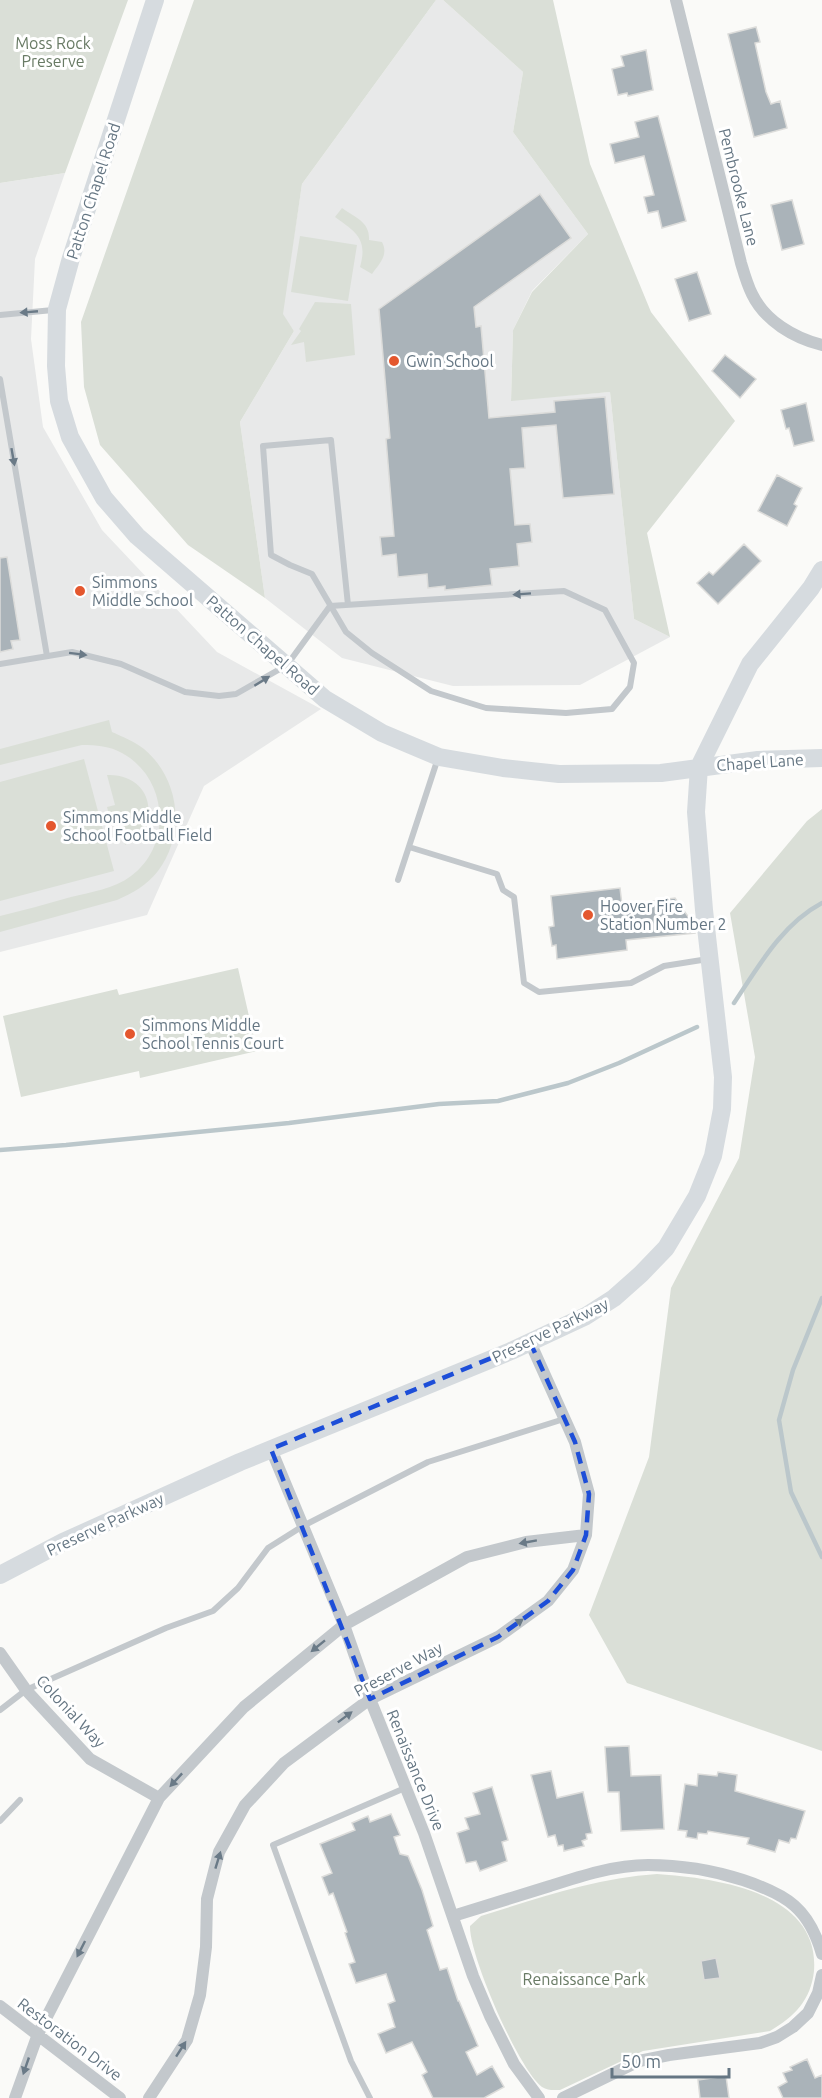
<svg xmlns="http://www.w3.org/2000/svg" width="822" height="2098" viewBox="0 0 822 2098" font-family="Ubuntu,sans-serif">
	<rect width="100%" height="100%" fill="#fafaf8"/>
	<path fill="#e8e9e9" d="M436,0h7l80,72 -10,60 75,102 -56,57 -19,39 -2,70 99,-8 24,227 36,18 -90,48 -127,1 -111,-28 -77,-60 -25,-176 54,-91 -12,-17 20,-130z
		M65,173l-30,86 -4,80 12,88 59,103 115,122 104,57 -117,77 -57,129 -147,37v-769z"/>
	<path fill="#dadfd7" d="M0,0h128l-63,173 -65,10z
		M194,0h242l-134,184 -19,130 11,17 -54,91 25,176 -77,-53 -88,-100 -16,-58 -3,-65z
		M443,0h110l37,164 61,148 84,109 -88,112 23,104 -36,-18 -24,-227 -99,9 2,-71 19,-38 56,-58 -75,-102 10,-60z
		M342,208c14,10 28,14 27,32l13,2c7,13 -3,22 -10,32l-12,-7c8,-28 -4,-35 -25,-50z
		M300,236l57,9 -9,56 -57,-9z
		M315,302l36,2 4,51 -49,7 -2,-20 -13,3 10,-14 -2,-2z
		M109,720l3,12c11,5 22,9 32,17 36,30 42,85 14,122 -11,14 -25,22 -41,29l-117,32v-16c24,-6 47,-12 71,-19 20,-5 43,-8 60,-21 42,-31 37,-98 -9,-123 -12,-7 -26,-8 -40,-8l-82,20v-16z
		M84,759l30,112 -114,30v-119z
		M107,775c45,-2 57,49 18,70l-7,-29 -8,2 -3,-11 8,-2z
		M822,809v942l-195,-68 -38,-68 60,-158 22,-169 68,-130 16,-101 -25,-144 77,-92z
		M238,968l19,83 -117,27 -1,-7 -118,26 -18,-81 114,-27 2,6z
		M657,1874c57,4 163,17 157,97 -3,29 -20,46 -44,60l-127,20 -83,39c-6,0 -12,1 -18,-3 -23,-17 -73,-132 -72,-161l11,-10c58,-18 115,-38 176,-42z"/>
	<g fill="none" stroke-linecap="round" stroke-linejoin="round">
		<path stroke="#bbc7cb" stroke-width="4.5" d="M734,1003c24,-36 48,-79 88,-100
			M0,1150l66,-5 223,-22 150,-19 59,-3 70,-18 51,-20 78,-36
			M822,1298l-29,72 -14,50 12,72 31,65"/>
	</g>
	<path fill="#aab3b9" stroke="#dcdcda" stroke-width="1.5" d="M756,27l4,15 -5,1 11,49 5,12 9,-3 7,27 -33,9 -26,-103z
		M646,50l7,40 -25,6 -1,-3 -9,2 -6,-26 12,-3 -3,-10z
		M658,116l28,105 -24,7 -4,-17 -10,2 -4,-16 10,-2 -10,-39 -29,7 -5,-19 29,-7 -4,-15z
		M540,194l31,44 -97,69 2,20 5,-1 8,92 66,-6 -1,-11 51,-4 9,97 -51,4 -7,-73 -34,3 3,40 -15,1 5,56 15,-1 2,18 -15,2 2,22 -29,3 2,16 -47,5v-4l-17,2 -1,-14 -29,3 -2,-23 -14,2 -2,-19 14,-1 -8,-97 4,-1 -11,-129z
		M792,200l12,44 -22,6 -11,-45z
		M697,272l14,42 -22,7 -14,-42z
		M725,355l31,24 -16,19 -28,-27z
		M806,403l8,38 -20,5 -5,-18 -3,1 -5,-19z
		M777,475l25,13 -8,16 3,2 -10,20 -29,-15z
		M744,544l17,17 -43,43 -21,-21 12,-11 4,3z
		M7,557l13,83 -9,1 2,8 -13,3v-94z
		M620,888l2,17 53,-7 17,24 3,11 -69,7 1,10 -70,9 -1,-14 -4,1 -3,-19 5,-1 -3,-30z
		M629,1746l2,30 30,-1 3,54 -43,2 -2,-39h-11l-3,-45z
		M551,1771l6,27 26,-6 9,41 -6,1 1,5 -5,2 2,5 -20,5 -1,-6 -5,1 -3,-11 -7,2 -17,-62z
		M718,1772l19,3 -2,16 70,20 -9,28 -5,-1 -2,5 -10,-3 -4,12 -28,-8 2,-6 -41,-7 -1,3 -9,-1 -1,6 -11,-2 1,-6 -9,-1 7,-46 12,2 1,-12 19,2z
		M492,1787l16,53 -6,2 5,19 -27,10 -4,-10 -10,2 -9,-30 12,-4 -4,-11 15,-4 -7,-21z
		M391,1814l9,21 -6,2 6,17 8,2 14,34 11,36 -6,4 13,40 7,-2 11,33h1l19,45 -12,6 11,23 15,-9 12,21 -20,11h-51l-11,-23 5,-3 -15,-30 -26,11 -8,-19 17,-7 -7,-23 7,-3 -9,-27 -30,9 -7,-19 6,-2 -10,-29 2,-1 -14,-39 -4,2 -7,-18 10,-4 -12,-29 35,-14 -3,-7 16,-7 2,6z
		M716,1958l4,20 -16,2 -3,-19z
		M807,2059l8,19 7,-3v23h-39l-5,-11 9,-5 -4,-9 9,-3 -2,-3z
		M726,2076l3,22h-29l-2,-18z"/>
	<g fill="none" stroke-linecap="round" stroke-linejoin="round">
		<path stroke="#c3c8cc" stroke-width="6" d="M0,315l53,-5
			M0,379l47,277
			M330,606l234,-15 41,19 29,53 -4,24 -18,22 -46,4 -80,-5 -55,-17 -59,-38 -26,-21 -34,-58 -22,-9 -19,-10 -8,-109 68,-6 17,165
			M0,664l72,-12 49,12 64,28 34,4 17,-2 51,-29 43,-59
			M409,847l88,27 6,16 11,7 10,86 15,9 92,-9 33,-17 44,-7
			M398,880l40,-122
			M0,1710l26,-20 140,-62 47,-17 25,-23 30,-40 35,-22 125,-64 136,-43
			M0,1821l20,-21
			M370,2098l-19,-37 -78,-216 132,-57"/>
		<path stroke="#c3c8cc" stroke-width="12" d="M676,0l65,263c3,10 6,21 11,31 13,27 42,44 70,51
			M271,1449l73,176 26,74 54,134 49,143 17,40 24,48 25,34
			M0,1653l26,37 64,69 69,39
			M453,1916c33,-10 65,-20 97,-30 31,-10 65,-21 98,-21 33,0 64,5 95,15 45,15 66,29 79,74
			M0,2006l120,92
			M15,2098l23,-64 121,-236 85,-91 100,-82 123,-68 59,-15 60,-7
			M149,2098l38,-58 13,-45 6,-48 1,-48 12,-47 26,-47 39,-42 86,-64 128,-62 50,-36 25,-31 13,-35 3,-41 -14,-52 -45,-100
			M563,2098l76,-37 30,-6 91,-12 17,-6 16,-10 15,-14 10,-20 4,-18"/>
		<path stroke="#d6dbdf" stroke-width="18" d="M155,0l-84,258 -14,51 -1,57 3,35 11,36 34,61 33,38 188,163 57,34 57,24 64,11 56,6 102,-1 97,-13 64,-2
			M0,1575l63,-33 177,-80 271,-111 75,-35 28,-18 27,-24 25,-26 31,-52 16,-40 9,-47 1,-32 -19,-167 -8,-98 3,-45 51,-103 61,-76 11,-18"/>
	</g>
	<defs><path id="oneway-solid" d="M-6-.8H1V-3.2L6.5 0L1 3.2V.8H-6Z" transform="scale(1.5)"/></defs>
	<g fill="#6a7a87">
		<use href="#oneway-solid" transform="translate(29 312) rotate(175)"/>
		<use href="#oneway-solid" transform="translate(13 457) rotate(80)"/>
		<use href="#oneway-solid" transform="translate(522 594) rotate(176)"/>
		<use href="#oneway-solid" transform="translate(78 654) rotate(7)"/>
		<use href="#oneway-solid" transform="translate(262 681) rotate(-32)"/>
		<use href="#oneway-solid" transform="translate(528 1542) rotate(170)"/>
		<use href="#oneway-solid" transform="translate(516 1624) rotate(-35)"/>
		<use href="#oneway-solid" transform="translate(318 1646) rotate(141)"/>
		<use href="#oneway-solid" transform="translate(345 1717) rotate(-37)"/>
		<use href="#oneway-solid" transform="translate(176 1780) rotate(133)"/>
		<use href="#oneway-solid" transform="translate(218 1860) rotate(-73)"/>
		<use href="#oneway-solid" transform="translate(81 1949) rotate(117)"/>
		<use href="#oneway-solid" transform="translate(181 2049) rotate(-57)"/>
		<use href="#oneway-solid" transform="translate(26 2066) rotate(109)"/>
	</g>
	<path fill="none" stroke="#1d4ed8" stroke-width="4.5" stroke-dasharray="12 8" stroke-linejoin="round" d="M530,1342l45,100 14,52 -3,41 -13,35 -25,31 -50,36 -128,62 -99,-250z"/>
	<g fill="#e4572e" stroke="#fff" stroke-width="2">
		<circle cx="394" cy="361" r="6"/>
		<circle cx="80" cy="591" r="6"/>
		<circle cx="51" cy="826" r="6"/>
		<circle cx="588" cy="915" r="6"/>
		<circle cx="130" cy="1034" r="6"/>
	</g>
	<g text-anchor="middle" stroke-width="6" stroke-linejoin="round" paint-order="stroke">
		<g font-size="16" fill="#687a64" stroke="#fff">
			<text x="53" y="49">Moss Rock<tspan x="53" dy="18">Preserve</tspan></text>
			<text x="584" y="1985">Renaissance Park</text>
		</g>
		<g font-size="16" fill="#657683" stroke="#fff">
			<text transform="translate(739 187) rotate(76)" y="6">Pembrooke Lane</text>
			<text transform="translate(93 191) rotate(-72)" y="6">Patton Chapel Road</text>
			<text transform="translate(263 645) rotate(41)" y="6">Patton Chapel Road</text>
			<text transform="translate(760 762) rotate(-4)" y="6">Chapel Lane</text>
			<text transform="translate(550 1330) rotate(-26)" y="6">Preserve Parkway</text>
			<text transform="translate(105 1524) rotate(-25)" y="6">Preserve Parkway</text>
			<text transform="translate(398 1669) rotate(-28)" y="6">Preserve Way</text>
			<text transform="translate(71 1711) rotate(47)" y="6">Colonial Way</text>
			<text transform="translate(416 1770) rotate(68)" y="6">Renaissance Drive</text>
			<text transform="translate(70 2039) rotate(37)" y="6">Restoration Drive</text>
		</g>
		<g font-size="16" fill="#657683" stroke="#fff" text-anchor="start">
			<text x="406" y="367">Gwin School</text>
			<text x="92" y="588">Simmons<tspan x="92" dy="18">Middle School</tspan></text>
			<text x="63" y="823">Simmons Middle<tspan x="63" dy="18">School Football Field</tspan></text>
			<text x="600" y="912">Hoover Fire<tspan x="600" dy="18">Station Number 2</tspan></text>
			<text x="142" y="1031">Simmons Middle<tspan x="142" dy="18">School Tennis Court</tspan></text>
		</g>
	</g>
	<path d="M612 2068v9h117v-9" fill="none" stroke="#657683" stroke-width="3"/>
	<text x="621" y="2068" font-size="18" fill="#657683" stroke="#ffffff" stroke-width="4.5" paint-order="stroke">50 m</text>
</svg>
